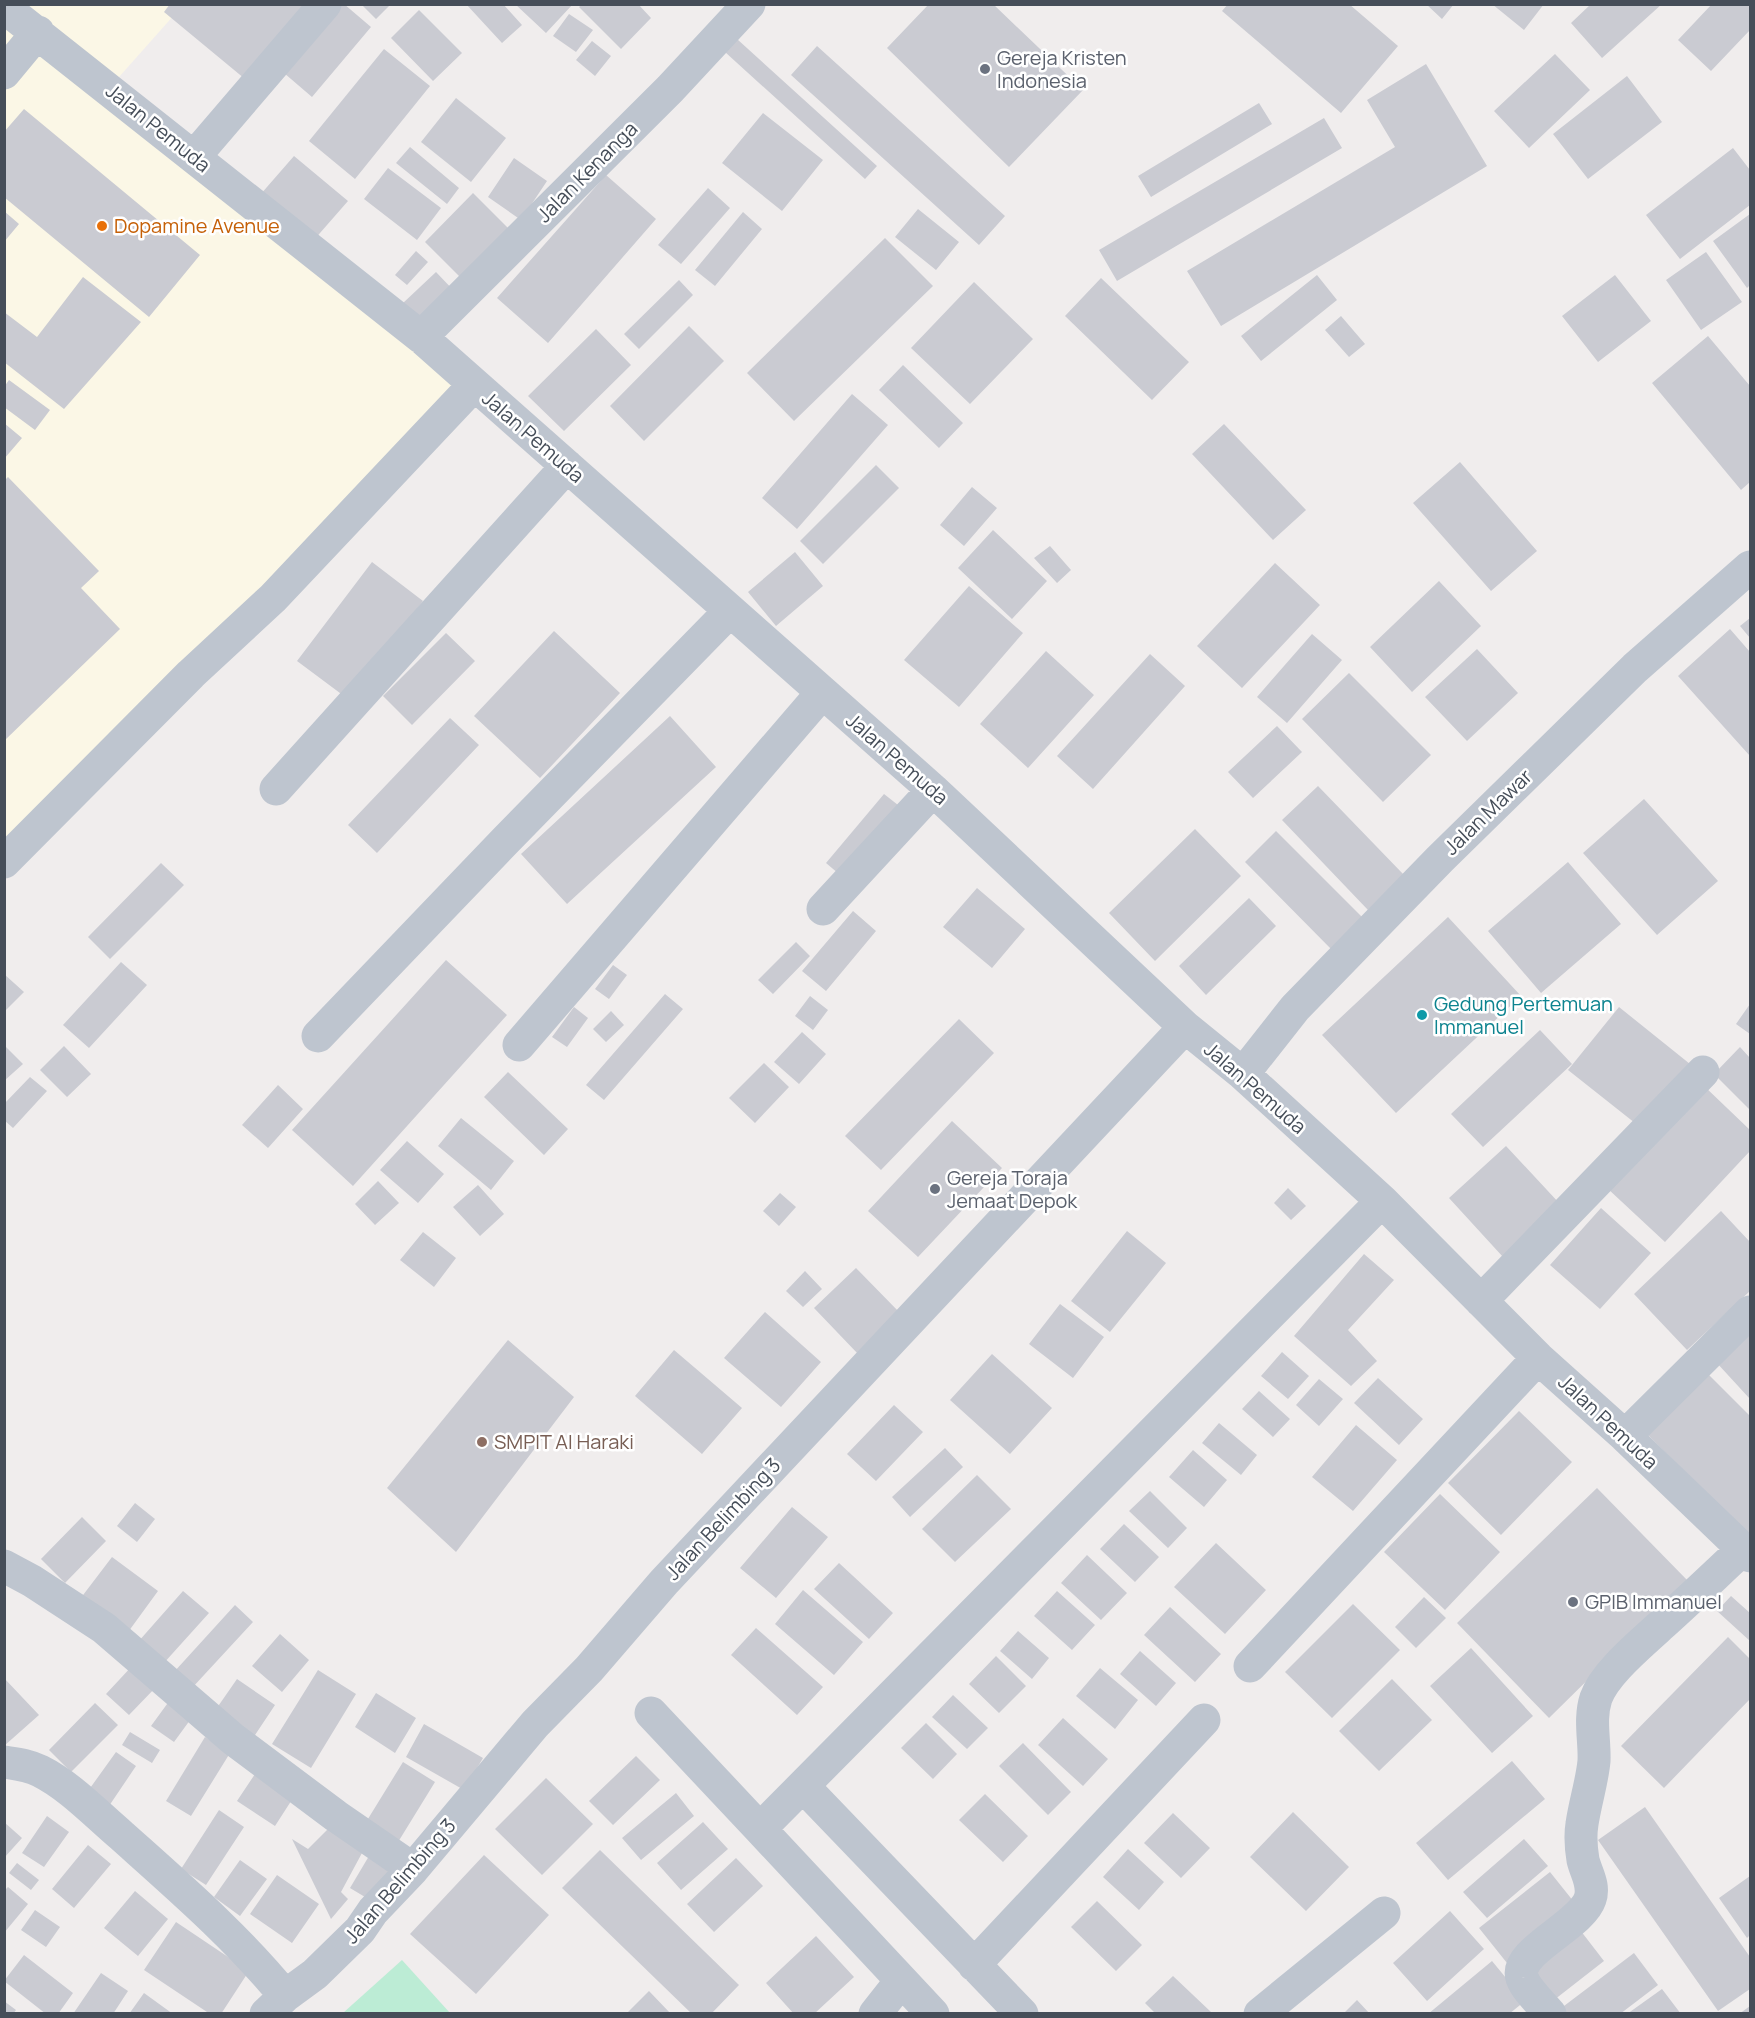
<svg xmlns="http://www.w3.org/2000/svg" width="1755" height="2018" viewBox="0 0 1755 2018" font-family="Manrope,sans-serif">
	<rect width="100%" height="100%" fill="#f0eded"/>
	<path fill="#fbf7e6" d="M5,5h178l-72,81 385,296 -491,479z"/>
	<path fill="#bcecd5" d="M402,1960l48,53h-107z"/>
	<path fill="#cacbd2" d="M170,4h137l-62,75 -81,-67z
		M342,4h2l27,23 -59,70 -28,-24z
		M361,4h30l-15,15z
		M466,4h37l19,21 -20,18z
		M515,4h58l-27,29z
		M582,4h56l13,14 -30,31 -42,-42z
		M929,4h64l90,86 -74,77 -122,-119z
		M1228,4h121l49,42 -57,67 -119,-102z
		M1426,4h28l-12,15z
		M1492,4h52l-20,26z
		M1591,4h71l-60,54 -31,-35z
		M1712,4h38v26l-39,41 -33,-31z
		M419,10l43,43 -29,28 -42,-43z
		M569,14l24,16 -17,22 -23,-16z
		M737,39l140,127 -12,13 -140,-127z
		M592,41l19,15 -16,20 -19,-16z
		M817,46l188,170 -26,29 -188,-170z
		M384,49l46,37 -75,93 -46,-38z
		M1555,54l35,36 -61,58 -35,-37z
		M1426,64l61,102 -266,160 -34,-55 208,-124 -28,-47z
		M1627,76l35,46 -74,57 -35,-45z
		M456,98l50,40 -35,44 -50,-40z
		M1259,103l13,21 -121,73 -13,-21z
		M24,109l176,146 -51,62 -145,-120v-65z
		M763,113l60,47 -41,51 -60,-48z
		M1324,118l18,30 -225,133 -18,-31z
		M410,147l49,41 -12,16 -51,-41z
		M1733,148l17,22v35l-70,54 -34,-44z
		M294,156l54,45 -35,40 -53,-46z
		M514,158l33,23 -26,39 -33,-23z
		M388,168l53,40 -24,32 -53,-41z
		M606,175l50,44 -108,124 -51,-45z
		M708,188l22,20 -49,56 -23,-19z
		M473,193l39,39 -49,48 -38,-38z
		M918,209l41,33 -23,28 -41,-33z
		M4,211l15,13 -15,18z
		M743,212l19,17 -47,57 -20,-16z
		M1750,214v71l-3,3 -34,-47z
		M885,238l48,48 -139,135 -47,-48z
		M416,251l12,11 -21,23 -12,-10z
		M1706,252l36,50 -41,28 -35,-50z
		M436,272l21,22 -35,32 -20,-22z
		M1317,275l20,25 -76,61 -20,-25z
		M1615,275l36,46 -53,41 -36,-46z
		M83,277l58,45 -77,87 -60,-47v-50l33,25z
		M1101,278l88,84 -37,38 -87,-84z
		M679,280l14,15 -54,54 -15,-15z
		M974,282l59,57 -63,65 -59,-56z
		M1341,316l24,28 -16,13 -24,-27z
		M689,326l35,35 -80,80 -34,-35z
		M596,329l35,36 -67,66 -36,-35z
		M1708,336l42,50v96l-9,8 -89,-107z
		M903,365l60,58 -24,25 -60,-58z
		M9,380l41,30 -15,20 -31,-23v-20z
		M852,394l36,31 -91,104 -35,-31z
		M4,423l18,15 -18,21z
		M1224,424l82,86 -33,30 -81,-86z
		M1460,462l77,89 -46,40 -78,-88z
		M876,465l23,23 -76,76 -23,-23z
		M8,477l91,94 -18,17 39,41 -116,112v-260z
		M972,487l25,21 -33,38 -24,-21z
		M993,530l54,51 -35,38 -54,-51z
		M1050,546l21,24 -14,13 -23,-25z
		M795,552l28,34 -47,40 -28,-34z
		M372,562l51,39 -75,98 -51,-38z
		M1275,563l45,42 -78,83 -45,-42z
		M1439,581l42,45 -69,66 -42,-45z
		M969,586l54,47 -64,74 -55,-47z
		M1750,618v20l-10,-12z
		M1730,629l20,23v104l-72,-80z
		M554,631l66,62 -80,85 -66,-62z
		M446,633l29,28 -63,64 -29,-29z
		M1312,634l30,26 -55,63 -30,-26z
		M1477,649l41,44 -51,48 -42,-44z
		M1046,651l48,44 -66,73 -48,-44z
		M1150,654l35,32 -92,103 -36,-33z
		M1349,673l82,82 -48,47 -81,-83z
		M670,716l46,51 -149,137 -46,-50z
		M450,718l29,27 -102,108 -29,-28z
		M1277,726l25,26 -49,46 -25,-26z
		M1318,786l86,89 -36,35 -86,-90z
		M884,794l14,11 -59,69 -13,-11z
		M1644,799l74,82 -61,54 -74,-82z
		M1195,829l46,47 -86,85 -46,-48z
		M1276,831l89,89 -32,31 -88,-89z
		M1568,862l53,62 -80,69 -53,-62z
		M161,863l23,22 -74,74 -22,-22z
		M977,888l48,41 -33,39 -49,-41z
		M1249,898l27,28 -70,69 -27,-29z
		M853,911l23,20 -50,60 -24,-20z
		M1448,917l73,79 -125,117 -74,-78z
		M796,942l14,14 -37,38 -15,-14z
		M446,960l61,55 -154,171 -61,-56z
		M121,962l26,23 -58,63 -26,-23z
		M613,965l14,10 -18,24 -14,-10z
		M4,974l20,18 -20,20z
		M665,994l18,15 -79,91 -18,-15z
		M810,996l18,14 -15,20 -18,-14z
		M1750,1004v30l-14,-10z
		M574,1007l14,11 -21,29 -15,-10z
		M1619,1007l71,57 -50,63 -72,-57z
		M611,1011l13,14 -18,17 -13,-13z
		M959,1019l35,34 -113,117 -36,-34z
		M1540,1030l32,34 -89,83 -32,-33z
		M802,1032l24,22 -27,30 -25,-22z
		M4,1045l19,19 -19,17z
		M64,1046l27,28 -24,23 -27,-27z
		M1740,1047l10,11v52l-36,-36z
		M764,1063l25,24 -34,36 -26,-25z
		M508,1072l60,57 -24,26 -60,-58z
		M30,1077l17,14 -34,37 -9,-8v-16z
		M278,1085l25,24 -35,39 -26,-23z
		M1703,1085l47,45v21l-85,91 -58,-54z
		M461,1118l53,43 -23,29 -53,-44z
		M952,1121l50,47 -84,89 -50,-46z
		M407,1141l37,33 -26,29 -38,-33z
		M1506,1146l54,58 -57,53 -54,-59z
		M378,1181l21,22 -24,22 -20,-21z
		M478,1185l26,29 -24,22 -27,-29z
		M1288,1188l18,18 -15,14 -17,-17z
		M780,1193l16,14 -17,19 -16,-15z
		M1601,1208l50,45 -51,56 -50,-44z
		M1721,1211l29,31v49l-63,59 -53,-56z
		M1127,1231l39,32 -56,69 -39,-31z
		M423,1232l33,26 -22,29 -34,-27z
		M1364,1254l30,26 -46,50 29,31 -26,25 -57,-50z
		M856,1268l45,46 -42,41 -45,-47z
		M805,1271l17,18 -19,18 -17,-16z
		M1060,1304l44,33 -31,41 -44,-34z
		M765,1312l56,50 -40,45 -57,-49z
		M1750,1329v70l-34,-37z
		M508,1340l66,57 -118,155 -69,-64z
		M674,1350l68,58 -40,46 -67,-58z
		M1282,1352l27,24 -21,23 -27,-23z
		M992,1354l60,54 -42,46 -60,-54z
		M1704,1370l46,46v115l-2,3 -104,-103z
		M1378,1378l45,41 -24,26 -45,-42z
		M1319,1379l24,20 -24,27 -23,-21z
		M1259,1391l31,28 -17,18 -31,-28z
		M894,1405l29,27 -47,49 -29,-27z
		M1519,1411l53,51 -71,73 -53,-52z
		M1219,1423l38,32 -16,20 -39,-32z
		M1356,1425l41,35 -44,51 -41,-34z
		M945,1448l18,19 -53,50 -18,-20z
		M1193,1450l34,30 -23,27 -35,-30z
		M977,1475l34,34 -56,53 -33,-33z
		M1597,1488l91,93 -139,137 -92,-95z
		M1150,1491l37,37 -19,20 -39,-37z
		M1440,1494l60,58 -55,58 -61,-58z
		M135,1503l20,16 -18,23 -20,-16z
		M792,1507l36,30 -52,61 -36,-30z
		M82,1517l24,24 -41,42 -24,-24z
		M1124,1524l35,33 -24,25 -35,-33z
		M1216,1543l50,47 -41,44 -51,-47z
		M1087,1555l40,38 -26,27 -40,-37z
		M112,1557l46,34 -35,48 -46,-36z
		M839,1563l54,50 -24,26 -55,-50z
		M803,1590l60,52 -29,33 -59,-51z
		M183,1591l26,22 -46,51 -25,-22z
		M1057,1591l38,34 -23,25 -38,-34z
		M1731,1596l19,17v28l-33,-30z
		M1424,1597l22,21 -30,30 -21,-21z
		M1353,1604l47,46 -68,68 -47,-46z
		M235,1605l18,17 -61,66 -18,-16z
		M1170,1607l51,47 -26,28 -51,-47z
		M756,1628l67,59 -26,28 -66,-60z
		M1018,1631l31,27 -17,21 -32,-28z
		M280,1634l29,26 -27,32 -30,-26z
		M1728,1637l22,22v40l-86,89 -43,-42z
		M1471,1648l62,68 -41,37 -62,-67z
		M1140,1651l36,32 -20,23 -36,-32z
		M996,1656l30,30 -27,27 -30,-29z
		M133,1665l24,21 -28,29 -23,-21z
		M1100,1668l38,32 -23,29 -39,-33z
		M318,1670l38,24 -45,74 -39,-24z
		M4,1678l35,37 -35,31z
		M237,1679l38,26 -24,36 -39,-26z
		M1392,1679l40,41 -53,51 -40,-40z
		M376,1693l40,25 -21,35 -40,-26z
		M953,1695l35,33 -21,21 -35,-32z
		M170,1700l23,16 -19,26 -23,-16z
		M95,1703l23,22 -47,47 -22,-22z
		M1063,1718l45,41 -25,27 -45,-41z
		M926,1723l31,31 -24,25 -32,-31z
		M424,1724l59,34 -19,32 -58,-33z
		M130,1732l30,18 -8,13 -30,-18z
		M205,1737l25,16 -39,63 -25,-15z
		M1023,1743l48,49 -23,23 -49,-49z
		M116,1752l20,14 -27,40 -21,-15z
		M636,1756l24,24 -47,45 -24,-24z
		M1512,1761l33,38 -97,81 -32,-37z
		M403,1762l32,20 -40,65 -32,-20z
		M257,1771l38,24 -20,31 -38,-25z
		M546,1778l47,46 -51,51 -47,-46z
		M676,1793l18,23 -53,44 -19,-22z
		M985,1794l43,42 -25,26 -44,-42z
		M1645,1807l105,150v32l-32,22 -120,-171z
		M219,1810l25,17 -38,58 -25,-16z
		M1293,1812l56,55 -43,44 -56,-54z
		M1173,1813l37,35 -29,30 -37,-35z
		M47,1816l22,16 -25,35 -22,-14z
		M4,1822l18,16 -18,20z
		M703,1822l25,27 -47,41 -24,-27z
		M329,1828l33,25 -21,39 7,7 -17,20 -39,-80 16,10z
		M1524,1839l24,27 -61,52 -24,-26z
		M88,1845l23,19 -37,44 -22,-19z
		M1128,1849l36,33 -25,28 -36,-33z
		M600,1850l139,135 -28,29h-19l-130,-126z
		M484,1855l65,60 -73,79 -66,-60z
		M369,1856l25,15 -19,32 -25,-15z
		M736,1858l27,28 -49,46 -27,-28z
		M240,1860l27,19 -27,37 -26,-19z
		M17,1863l22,17 -8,10 -22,-17z
		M1550,1872l28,35 -71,56 -28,-35z
		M277,1875l42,29 -27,39 -42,-29z
		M1750,1876v59l-3,3 -28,-40z
		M8,1887l20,17 -24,29v-42z
		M135,1891l33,28 -30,37 -34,-28z
		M1097,1901l45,44 -26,26 -45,-44z
		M35,1910l25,17 -14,20 -25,-17z
		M1450,1911l34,38 -57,52 -34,-38z
		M176,1922l73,49 -28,43h-11l-66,-44z
		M1577,1926l27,35 -50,39 -27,-34z
		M816,1936l38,41 -40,37h-20l-28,-31z
		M1634,1953l24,32 -38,29h-56l-4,-5z
		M24,1955l49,38 -15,21h-12l-42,-33z
		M1492,1961l33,40 -16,13h-81z
		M101,1973l27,18 -15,23h-40z
		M1173,1976l38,36 -2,2h-53l-11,-11z
		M1662,1989l19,25h-54z
		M649,1991l22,23h-45z
		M144,1993l29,21h-44z
		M1357,2000l13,14h-27z
		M4,2001l12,9 -3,4h-9z
		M1750,2006v8h-11z"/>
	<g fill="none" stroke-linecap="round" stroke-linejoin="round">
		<path stroke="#bec5cf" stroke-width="33" d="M4,7l417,330 512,453 252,237 58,47 139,127 156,157 87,78 125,120
			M4,73l34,-41
			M194,157l131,-153
			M421,337l249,-248 79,-85
			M276,789l291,-323
			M4,862l187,-188 82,-76 201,-213
			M823,909l110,-119
			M318,1036l188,-196 224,-229
			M519,1045l303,-352
			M1243,1074l52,-66 145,-149 195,-191 115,-101
			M1481,1301l222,-229
			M1625,1436l125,-124
			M4,1566l28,15 72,47 129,111 103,77 77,53
			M1250,1666l288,-308
			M651,1713l109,116 622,-628
			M4,1762c13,2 24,3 36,9 30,15 56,43 82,65 57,51 115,101 163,160
			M803,1786l219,228
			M760,1829l173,185
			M974,1965l230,-245
			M266,2014l19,-18 30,-22 45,-44 13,-19 40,-42 122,-145 54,-55 75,-87 521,-555
			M875,2014l26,-33
			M1260,2014l124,-101
			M1550,2014c-9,-11 -23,-23 -28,-36 -9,-26 59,-52 68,-79 5,-14 -4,-26 -7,-39 -2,-12 -3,-24 -1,-36 3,-21 10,-42 12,-63 1,-20 -5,-42 2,-63 9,-25 44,-53 63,-71 28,-25 55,-51 83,-77"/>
	</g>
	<g fill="#6b7280" stroke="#fff" stroke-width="2">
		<circle cx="985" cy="69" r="6"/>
		<circle cx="935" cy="1189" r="6"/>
		<circle cx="1573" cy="1602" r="6"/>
	</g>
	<circle fill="#e8710a" stroke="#fff" stroke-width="2" cx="102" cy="226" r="6"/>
	<circle fill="#0f9aa8" stroke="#fff" stroke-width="2" cx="1422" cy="1015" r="6"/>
	<circle fill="#8d6e63" stroke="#fff" stroke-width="2" cx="482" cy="1442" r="6"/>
	<g text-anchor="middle" stroke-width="5" stroke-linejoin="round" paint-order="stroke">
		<g font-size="20" fill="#5b616d" stroke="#fff" text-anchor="start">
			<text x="997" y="65">Gereja Kristen<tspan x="997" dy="23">Indonesia</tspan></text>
			<text x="947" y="1185">Gereja Toraja<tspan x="947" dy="23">Jemaat Depok</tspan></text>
			<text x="1585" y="1609">GPIB Immanuel</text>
		</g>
		<g font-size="20" fill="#464e59" stroke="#fff">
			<text transform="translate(158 128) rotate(39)" y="7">Jalan Pemuda</text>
			<text transform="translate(587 172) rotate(-45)" y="7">Jalan Kenanga</text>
			<text transform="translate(533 437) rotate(41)" y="7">Jalan Pemuda</text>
			<text transform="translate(897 759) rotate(41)" y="7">Jalan Pemuda</text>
			<text transform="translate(1488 812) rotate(-44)" y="7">Jalan Mawar</text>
			<text transform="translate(1255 1088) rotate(41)" y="7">Jalan Pemuda</text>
			<text transform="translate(1608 1422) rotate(43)" y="7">Jalan Pemuda</text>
			<text transform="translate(723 1519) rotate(-47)" y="7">Jalan Belimbing 3</text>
			<text transform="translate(400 1881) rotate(-49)" y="7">Jalan Belimbing 3</text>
		</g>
		<g font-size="20" fill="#c56008" stroke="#fff" text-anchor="start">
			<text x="114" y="233">Dopamine Avenue</text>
		</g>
		<g font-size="20" fill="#0d838f" stroke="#fff" text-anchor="start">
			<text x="1434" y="1011">Gedung Pertemuan<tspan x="1434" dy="23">Immanuel</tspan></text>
		</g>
		<g font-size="20" fill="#785e54" stroke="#fff" text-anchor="start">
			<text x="494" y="1449">SMPIT Al Haraki</text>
		</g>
	</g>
	<rect width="1755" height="2018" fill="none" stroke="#464e59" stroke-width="12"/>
</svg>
